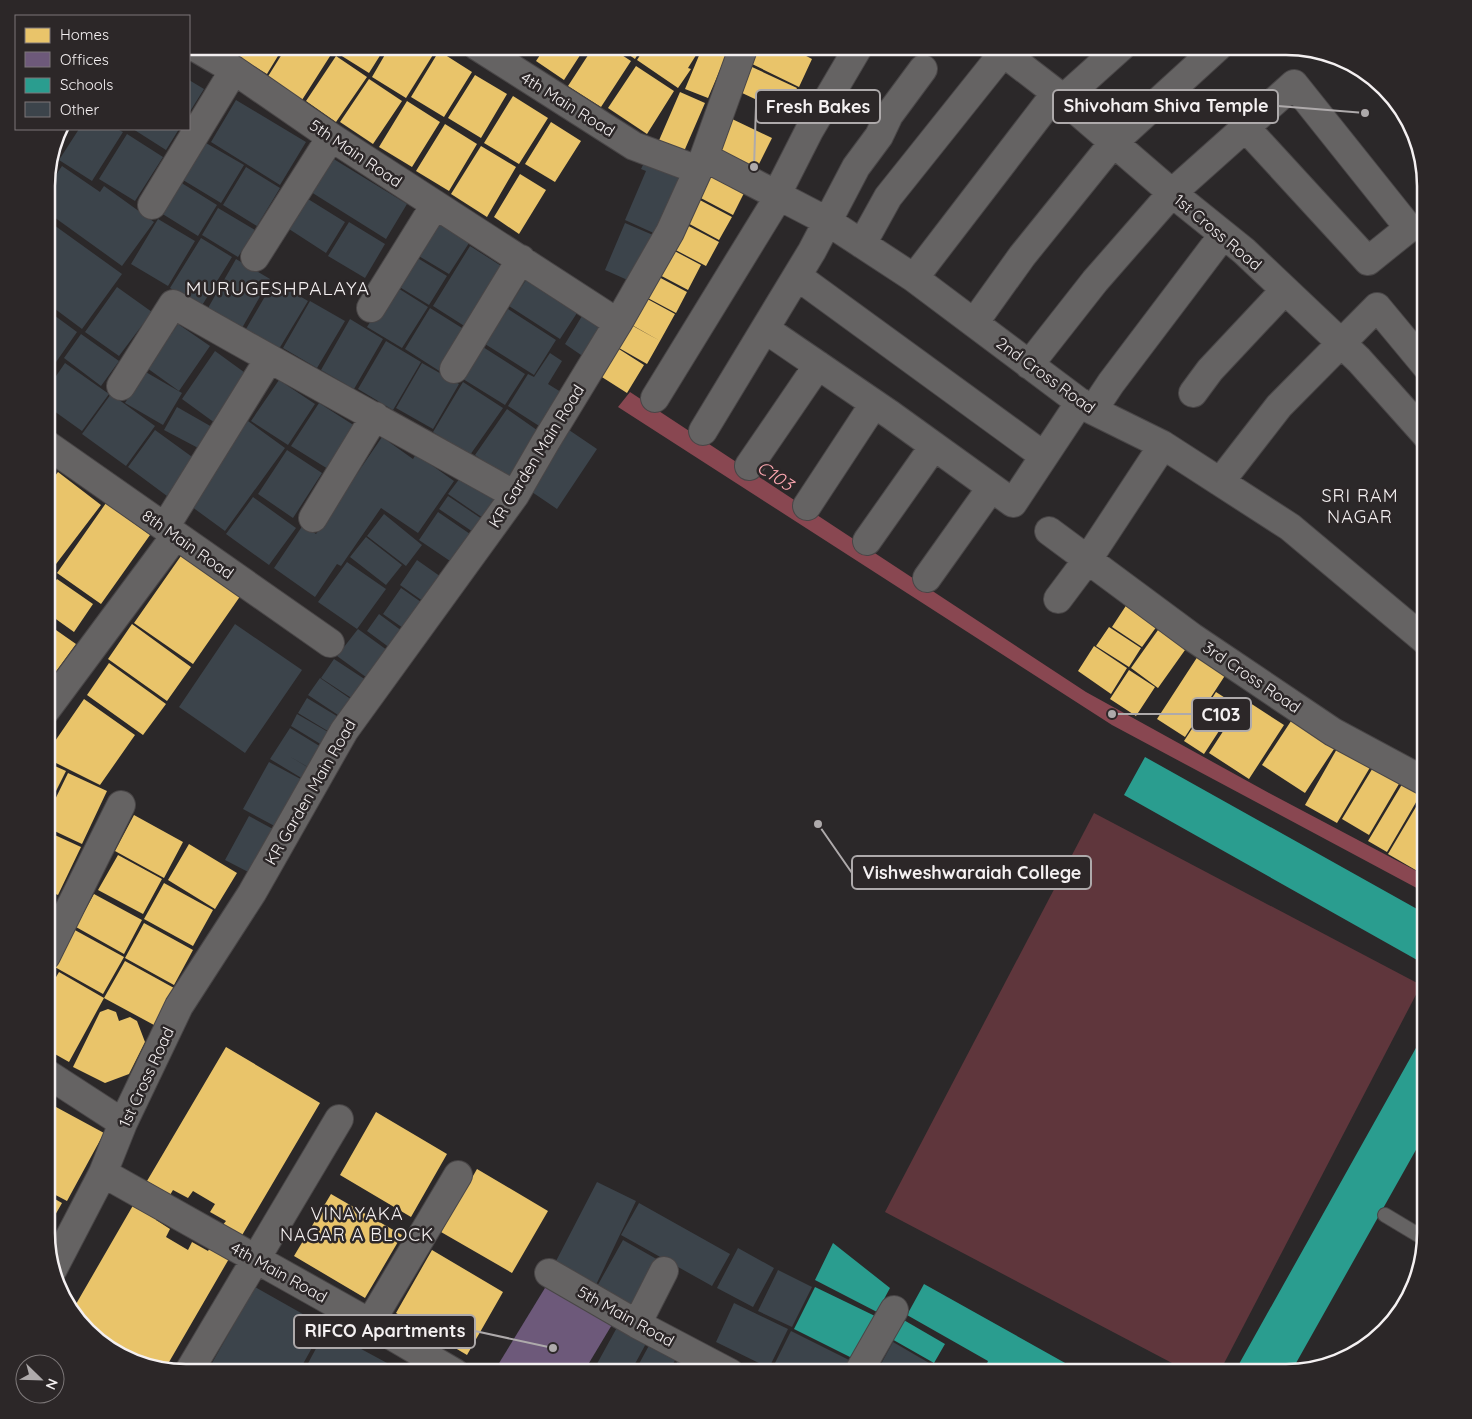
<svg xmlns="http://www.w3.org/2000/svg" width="1472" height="1419" viewBox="0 0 1472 1419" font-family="Quicksand,sans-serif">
	<rect width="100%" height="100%" fill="#2b2829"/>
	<path fill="#5f363c" d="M1094,813l327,172 -202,388h-28l-306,-161z"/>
	<path fill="#894751" d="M630,392l456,300 183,101 157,83v17l-314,-168 -494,-318z"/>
	<path fill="#e9c46a" d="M236,46h48l-17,28 -35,-21z
		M287,46h36l9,7 -30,47 -35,-22z
		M341,46h45l-17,27 -32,-20z
		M390,46h40l6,4 -30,48 -34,-21z
		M546,46h40l-22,34 -28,-19z
		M594,46h14l23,15 -30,46 -33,-21z
		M616,46h27l-8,13z
		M646,46h50l-2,3 4,3 -10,16 3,1 -13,19 -41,-28z
		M703,46h15l10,5 -20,47 -23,-9z
		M758,46h29l25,13 -13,28 -49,-24z
		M792,46h18l-3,7z
		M439,51l33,21 -28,45 -33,-20z
		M336,56l31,21 -31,45 -30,-21z
		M636,66l38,25 -27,43 -39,-26z
		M752,67l45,21 -12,25 -45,-21z
		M475,75l32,19 -26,44 -33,-20z
		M369,79l33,22 -29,43 -33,-22z
		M680,92l25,11 -23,53 -25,-11z
		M513,96l35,22 -29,46 -35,-21z
		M407,101l33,21 -28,45 -33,-20z
		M730,118l42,20 -15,30 -41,-19z
		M551,122l30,19 -26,41 -30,-18z
		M445,124l32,20 -28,47 -33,-20z
		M481,146l35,21 -29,50 -36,-23z
		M711,170l35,19 -13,26 -36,-19z
		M520,174l26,16 -27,44 -25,-17z
		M696,198l36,19 -13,23 -35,-19z
		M681,222l38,20 -13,24 -38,-20z
		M667,247l34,18 -13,25 -34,-18z
		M655,275l32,17 -11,21 -32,-17z
		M640,295l35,19 -15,27 -35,-20z
		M624,321l36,20 -13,23 -35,-20z
		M611,344l33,21 -17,28 -33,-21z
		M58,472l43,33 -48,63 -7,-5v-76z
		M106,503l44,32 -49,69 -44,-31z
		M183,553l58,42 -48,69 -59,-41z
		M46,565l8,6 -8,12z
		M57,579l36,25 -19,28 -28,-20v-18z
		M1131,598l31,21 -20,28 -30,-20z
		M46,623l30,21 -24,33 -6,-4z
		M1163,623l27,20 -32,45 -27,-20z
		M132,624l59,43 -24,34 -59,-42z
		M1109,627l32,21 -12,19 -33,-21z
		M1094,646l33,22 -16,26 -33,-23z
		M1198,656l28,18 -41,63 -28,-18z
		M109,663l57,41 -23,31 -56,-40z
		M1129,670l26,17 -19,29 -26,-17z
		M1216,692l20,13 -32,49 -20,-13z
		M84,699l51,36 -35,50 -54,-27 1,-19 6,5z
		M1244,699l40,26 -35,54 -40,-26z
		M1295,715l43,28 -33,50 -43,-28z
		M1342,740l33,19 -38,64 -32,-18z
		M1377,761l26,16 -34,58 -27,-16z
		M46,762l20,9 -20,40z
		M68,773l39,18 -25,53 -36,-17v-9z
		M1404,781l18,11 -35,60 -19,-11z
		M1426,790v86l-38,-22z
		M134,815l49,27 -19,36 -49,-27z
		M46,831l35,16 -23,48 -12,-5z
		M189,844l48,29 -22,36 -47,-29z
		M118,855l44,24 -19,35 -45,-24z
		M164,883l49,27 -20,36 -49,-27z
		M46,893l8,4 -8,16z
		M94,894l48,26 -18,34 -48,-27z
		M144,923l49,27 -19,35 -49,-27z
		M73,929l51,28 -21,37 -50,-28z
		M125,961l49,27 -20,37 -50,-27z
		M59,972l45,26 -35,64 -23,-13v-55z
		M108,1009l8,3 3,9 11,-4 7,4 8,21 -16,32 -24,9 -32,-16 27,-55z
		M226,1047l94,56 -79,134 -19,-11 4,-5 -16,-9 5,-8 -22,-13 -5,7 -15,-8 -3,5 -23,-14z
		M46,1096l6,3 -6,12z
		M56,1107l48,26 -37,68 -21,-11v-64z
		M376,1112l71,42 -36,63 -71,-42z
		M477,1169l71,42 -36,62 -71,-41z
		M46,1194l16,9 -16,28z
		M331,1194l71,41 -37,63 -71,-42z
		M135,1202l23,13 -2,5 14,9 -4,8 22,13 4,-8 16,9 3,-5 19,11 -65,112 -33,-7 -51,-37 -9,-14z
		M432,1250l71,42 -36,63 -71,-42z"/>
	<path fill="#6d597a" d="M548,1283l65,40 -30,50h-90z"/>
	<path fill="#2a9d8f" d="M1145,757l281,157v51l-302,-170z
		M1426,1030v102l-135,240 -57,1z
		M833,1243l57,45 -13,24 -62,-32z
		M924,1284l159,89h-90l-8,-5 3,-7 -81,-46z
		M815,1287l60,29 -21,43 -60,-30z
		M902,1319l43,25 -11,19 -44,-25z"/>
	<path fill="#3c444b" d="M189,80l15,9 -15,24z
		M236,100l70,42 -26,43 -69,-43z
		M79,129h38l6,3 -31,49 -33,-21z
		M133,129h46l-13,21z
		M127,134l36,23 -28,44 -36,-22z
		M206,143l38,22 -23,38 -38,-23z
		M648,155l37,17 -27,63 -33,-15 21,-49 -5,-2z
		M332,158l75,46 -21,35 -75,-47z
		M62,166l38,26 4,-6 50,36 -32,44 -75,-54v-24z
		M246,167l34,21 -23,38 -34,-21z
		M180,182l37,23 -19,31 -37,-23z
		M308,199l37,23 -19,31 -37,-24z
		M218,208l37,22 -17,27 -36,-22z
		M158,219l37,22 -27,45 -37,-22z
		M47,220l75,54 -40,55 -35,-26z
		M432,220l37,23 -20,31 -37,-22z
		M349,222l36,22 -20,34 -37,-22z
		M625,223l28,12 -21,47 -27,-12z
		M201,238l31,19 -31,50 -31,-19z
		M470,246l36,23 -37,60 -36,-23z
		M411,254l36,22 -18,29 -36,-22z
		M236,259l34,20 -28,49 -34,-20z
		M526,280l51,33 -17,26 -51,-33z
		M274,281l34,20 -29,48 -33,-20z
		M393,285l35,22 -26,41 -35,-21z
		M117,287l35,25 -33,44 -34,-24z
		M310,301l35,20 -28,47 -34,-20z
		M430,308l40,25 -26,41 -39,-25z
		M508,309l48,31 -22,35 -49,-31z
		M47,310l30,22 -30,43z
		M585,311l20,13 -21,33 -19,-13z
		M350,319l33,20 -29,50 -33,-19z
		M178,324l32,22 -31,45 -32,-23z
		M81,334l38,27 -18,25 -37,-28z
		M386,341l35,21 -28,48 -35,-21z
		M483,347l42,27 -20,31 -42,-26z
		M215,351l33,24 -33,48 -33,-24z
		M550,353l12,8 -14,23 21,13 -22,34 -39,-25 20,-32 6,3z
		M65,363l44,31 -27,37 -35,-25v-17z
		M422,363l37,21 -26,45 -37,-21z
		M144,371l38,22 -19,32 -38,-22z
		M279,380l36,24 -27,41 -37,-24z
		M463,382l40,26 -33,47 -37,-23z
		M111,394l44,32 -29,40 -44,-32z
		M319,403l36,23 -27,43 -37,-23z
		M177,407l35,20 -12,22 -36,-19z
		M507,409l37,26 -32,46 -37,-26z
		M248,421l37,27 -60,83 -37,-27z
		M155,430l40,29 -28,37 -39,-29z
		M569,430l28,19 -40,60 -28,-19z
		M382,437l31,22 3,-5 38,27 -36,52 -37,-25 -40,58 -4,-2 -22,33 -41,-29 29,-43 13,9z
		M287,450l35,23 -29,45 -35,-24z
		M463,474l37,26 -14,20 -38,-26z
		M448,496l37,25 -9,13 -37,-25z
		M253,497l43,31 -27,37 -43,-31z
		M438,512l35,24 -20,27 -34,-23z
		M384,514l38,31 -16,21 -39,-30z
		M366,537l36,28 -16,20 -36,-28z
		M417,560l27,19 -17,25 -27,-19z
		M347,562l39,27 -29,40 -39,-27z
		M401,588l20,14 -18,26 -20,-14z
		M379,614l23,17 -12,17 -23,-17z
		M235,624l67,46 -57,83 -66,-46z
		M358,629l33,24 -21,27 -33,-24z
		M334,659l35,23 -13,19 -35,-23z
		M320,678l35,24 -11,17 -36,-24z
		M307,698l38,23 -9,15 -38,-23z
		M297,714l38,22 -8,12 -36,-22z
		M290,728l36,22 -13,20 -24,-14 25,15 -6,11 -38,-23z
		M269,762l39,21 -26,47 -39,-21z
		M249,816l33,18 -24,43 -33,-17z
		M597,1182l39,19 -41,86 -40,-24z
		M639,1203l91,51 -18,32 -91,-51z
		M623,1240l37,21 -28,51 -37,-22z
		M738,1248l36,20 -21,39 -36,-19z
		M778,1270l34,17 -20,40 -34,-16z
		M255,1287l69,39 -26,47h-68l-18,-10z
		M734,1303l54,26 -19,39 -53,-26z
		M620,1322l29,16 -19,35h-34l-3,-2z
		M326,1330l74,40 -2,3h-82l-10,-6z
		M791,1331l62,31 -5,11h-78z
		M652,1340l26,15 -10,18h-34z
		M893,1342l43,25 -3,6h-57z
		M680,1357l19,10 -3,6h-25z"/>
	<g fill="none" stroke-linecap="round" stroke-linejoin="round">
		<defs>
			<path id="lane" d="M1385,1215l40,24"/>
			<path id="street" d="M193,46l41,24 97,67 287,186
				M477,46l157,100 64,24
				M995,46l61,47 116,100 72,58 115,109 67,75
				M1062,100l60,-54
				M704,157l123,64 87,57 172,129 77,38 127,82 136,114
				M777,194l32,-63 50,-85
				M152,205l82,-135
				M862,244l26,-47 115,-144 7,-7
				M255,257l76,-120
				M797,276l247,180
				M914,278l142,-185
				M371,308l64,-103
				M974,323l48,-67 92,-114 104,-95
				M765,329l126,86 122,88 67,-101
				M1029,365l66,-84 77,-88 122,-109 115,144 -41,33 -123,-134
				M454,369l67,-110
				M121,386l52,-82c113,65 228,127 342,191
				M1193,393l17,-23 75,-80
				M655,398l124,-202
				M1093,410l18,-27 112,-148
				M703,431l109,-180 44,-84 23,-31 10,-21 34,-46
				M46,444l284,199
				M749,466l69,-101
				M1220,482l59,-76 98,-99 49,59
				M807,506l67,-102
				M313,518l62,-102
				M165,527l104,-168
				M1049,531l143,106 141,95 93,50
				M867,541l67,-95
				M927,578l64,-90
				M1058,599l30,-40 75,-114
				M46,710l130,-175
				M46,956l75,-151
				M46,1073l77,50
				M103,1173l267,150 85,50
				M53,1269l50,-96 20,-50 56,-117 73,-113 92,-162 171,-236 30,-52 73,-120 52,-91 34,-75 40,-111
				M549,1273l88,51 93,49
				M370,1323l88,-148
				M637,1324l27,-53
				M188,1373l151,-254
				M858,1373l36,-63"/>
		</defs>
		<use href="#lane" stroke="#494647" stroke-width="16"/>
		<use href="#street" stroke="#494647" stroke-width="30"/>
		<use href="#lane" stroke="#656363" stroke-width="14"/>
		<use href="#street" stroke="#656363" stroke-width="28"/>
	</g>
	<g text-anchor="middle" stroke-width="5" stroke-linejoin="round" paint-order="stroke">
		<g font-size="16" fill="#f4f0f1" stroke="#2c2728">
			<text transform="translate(568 104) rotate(32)" y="6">4th Main Road</text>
			<text transform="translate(356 153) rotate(34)" y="6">5th Main Road</text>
			<text transform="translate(1218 232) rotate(40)" y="6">1st Cross Road</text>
			<text transform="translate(1046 375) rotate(36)" y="6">2nd Cross Road</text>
			<text transform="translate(536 456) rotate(-58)" y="6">KR Garden Main Road</text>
			<text transform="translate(188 544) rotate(35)" y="6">8th Main Road</text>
			<text transform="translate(1252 677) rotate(34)" y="6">3rd Cross Road</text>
			<text transform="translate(310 792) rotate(-60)" y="6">KR Garden Main Road</text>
			<text transform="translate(146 1077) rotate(-65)" y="6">1st Cross Road</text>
			<text transform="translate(279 1272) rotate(29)" y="6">4th Main Road</text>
			<text transform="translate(626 1316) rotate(29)" y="6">5th Main Road</text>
		</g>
		<g font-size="18" font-style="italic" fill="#fea8b2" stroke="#2c2728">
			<text transform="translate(775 476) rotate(33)" y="6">C103</text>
		</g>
		<g font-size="18" letter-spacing="1" fill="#f4f0f1" stroke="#2c2728">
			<text x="1360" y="502">SRI RAM<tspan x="1360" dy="21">NAGAR</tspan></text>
			<text x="357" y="1220">VINAYAKA<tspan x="357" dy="21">NAGAR A BLOCK</tspan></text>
		</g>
		<g font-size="19" letter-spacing="1" fill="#f4f0f1" stroke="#2c2728">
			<text x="278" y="295">MURUGESHPALAYA</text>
		</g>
	</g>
	<path d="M0 0H1472V1419H0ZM186 55H1286A131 131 0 0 1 1417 186V1233A131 131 0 0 1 1286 1364H186A131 131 0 0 1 55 1233V186A131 131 0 0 1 186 55Z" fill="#2c2728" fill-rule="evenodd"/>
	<path fill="none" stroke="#f4f0f1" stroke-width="2.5" d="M186 55H1286A131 131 0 0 1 1417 186V1233A131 131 0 0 1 1286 1364H186A131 131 0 0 1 55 1233V186A131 131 0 0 1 186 55Z"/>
	<path fill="none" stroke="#aeaaab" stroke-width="2" d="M1365 113L1278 106M754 167L756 106M1112 714L1192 714M818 824L852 873M553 1348L475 1331"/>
	<g fill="#aeaaab" stroke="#2c2728" stroke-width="2">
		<circle cx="1365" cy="113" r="5"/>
		<circle cx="754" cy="167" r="5"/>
		<circle cx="1112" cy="714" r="5"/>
		<circle cx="818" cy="824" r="5"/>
		<circle cx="553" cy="1348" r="5"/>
	</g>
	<g fill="#2c2728" stroke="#aeaaab" stroke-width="2">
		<rect x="1053" y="90" width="225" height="33" rx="5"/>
		<rect x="756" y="90" width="124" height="33" rx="5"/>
		<rect x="1192" y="698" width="59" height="33" rx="5"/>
		<rect x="852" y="856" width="239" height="33" rx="5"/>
		<rect x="294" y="1315" width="181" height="33" rx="5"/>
	</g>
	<g font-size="18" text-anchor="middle" font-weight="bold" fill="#f4f0f1">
		<text x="1166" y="112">Shivoham Shiva Temple</text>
		<text x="818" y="113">Fresh Bakes</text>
		<text x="1221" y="721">C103</text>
		<text x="972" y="879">Vishweshwaraiah College</text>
		<text x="385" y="1337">RIFCO Apartments</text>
	</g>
	<rect x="15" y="15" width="175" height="115" fill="#2c2728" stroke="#7c7778"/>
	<rect x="25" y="28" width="25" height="15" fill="#e9c46a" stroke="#7c7778"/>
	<text x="60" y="40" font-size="15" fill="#f4f0f1">Homes</text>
	<rect x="25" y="52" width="25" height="15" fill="#6d597a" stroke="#7c7778"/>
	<text x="60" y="65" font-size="15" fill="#f4f0f1">Offices</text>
	<rect x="25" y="78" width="25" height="15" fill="#2a9d8f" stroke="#7c7778"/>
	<text x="60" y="90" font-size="15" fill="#f4f0f1">Schools</text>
	<rect x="25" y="102" width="25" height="15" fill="#3c444b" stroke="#7c7778"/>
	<text x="60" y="115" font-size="15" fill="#f4f0f1">Other</text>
	<g transform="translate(40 1379) rotate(113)"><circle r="24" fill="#2c2728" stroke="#7c7778"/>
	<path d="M0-4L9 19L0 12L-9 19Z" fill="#aeaaab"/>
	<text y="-8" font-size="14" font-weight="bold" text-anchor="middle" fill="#f4f0f1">N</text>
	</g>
</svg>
